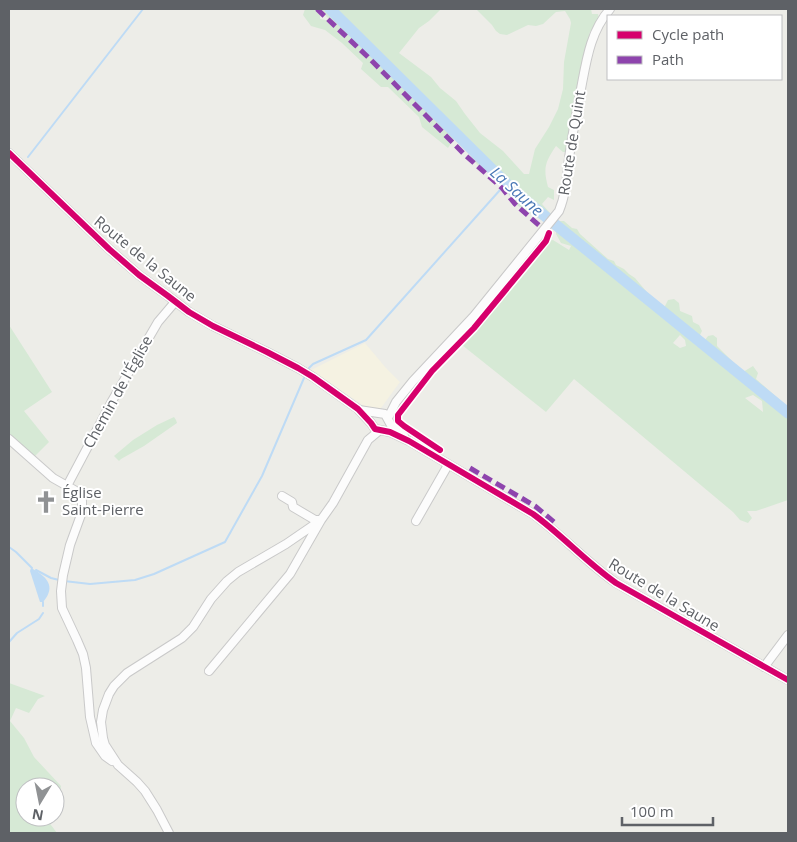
<svg xmlns="http://www.w3.org/2000/svg" width="797" height="842" viewBox="0 0 797 842" font-family="'Open Sans',sans-serif">
	<rect width="100%" height="100%" fill="#edede8"/>
	<path fill="#f5f2e2" d="M365,343l21,25 14,14 -19,26h-14l-56,-38z"/>
	<path fill="#d6e9d5" fill-rule="evenodd" d="M305,9h10l5,5v5l11,2 -12,-12h122l-12,12 -10,7 -20,25 32,24 9,11 16,13 9,13 15,19 23,18 21,23h5l6,-25 14,-22 9,-18 5,-20 1,-27 7,-39 -1,-4 -5,-8 -9,1 -13,12 -7,2 -8,-1 -21,10 -7,-1 -4,-3 -4,-6 -16,-16h115l1,5h6l1,5 -9,13 -17,72 2,8 -5,11 -3,29h-4l-7,-6c-11,16 -13,22 -8,41l6,3v10l-6,-3 -6,7 9,10 -8,7 -25,-15 -28,-35 -6,1 -11,-12 -6,-12 -12,-11 -7,11 -26,-21 -3,-10 -31,-30h-7l-20,-18 2,-6 -21,-20 -17,-13 -14,-4 -8,-11z
		M557,221h7l8,7 5,1 3,5 28,25 6,2 2,4 8,4 5,5 6,4 16,19 13,11 4,-8 6,-1 5,4 1,8 12,5 1,6 6,3 3,6 -2,4 5,5 3,-4 5,-1 4,3v8l26,26 10,-6 5,7 -2,6 32,28v93l-32,11h-9l5,7 -4,5 -8,-3 -7,-8 -159,-133 -28,33 -84,-67 20,-23 67,-81 4,-1 16,10 2,-4 -10,-3 -5,-9zM680,335l5,5 1,6 -6,2 -7,-5zM753,395l9,6 1,11 -18,-14z
		M9,325l43,67 -28,19 25,31 -15,15 -25,-20z
		M174,417l2,3 1,3 -33,23 -23,13 -2,2 -5,-5 19,-16 24,-15z
		M9,683l36,13 -7,3 -9,14 -13,-5 -6,13 14,17 10,19 27,29 -3,19 -3,1v-19h-30v30h20l12,16h-48z"/>
	<path fill="#bedbf5" d="M31,568c15,8 26,18 12,34h-3l-10,-31z"/>
	<g fill="none" stroke-linecap="round" stroke-linejoin="round">
		<path stroke="#bedbf5" stroke-width="2" d="M28,157l115,-148
			M504,185l2,-2
			M309,368l4,-4 53,-24 134,-150
			M9,547l7,5 16,16
			M36,570l15,8 8,2
			M64,581l26,3 45,-4 19,-6 71,-32 37,-66 42,-98
			M43,606v-4
			M9,642l8,-9 22,-14 4,-6"/>
		<path stroke="#bedbf5" stroke-width="11" d="M330,9l184,182 274,222"/>
		<defs>
			<path id="minor" d="M9,153l100,96 30,26 29,21 21,16 24,14 54,26 31,16 15,9 45,32 13,14 4,6 15,3 19,9 124,73c29,21 53,48 83,69l172,97
				M359,410l26,4 6,11 13,11
				M388,418l8,-16 17,-21 61,-65 85,-105c7,-17 8,-35 10,-53 3,-21 7,-43 11,-64 6,-30 9,-61 30,-85
				M9,439l44,39 23,13 6,10v11l-12,33 -7,30 -2,16 1,17 15,32 6,14 3,14 4,49 6,26 9,13 7,5
				M67,486l45,-85 46,-79 17,-20
				M416,521l32,-56
				M764,667l24,-32
				M209,671l81,-97 31,-54h-6l-22,-13 -1,-5 -10,-6
				M169,833l-12,-23 -12,-19 -8,-9 -19,-17 -13,-20 -2,-7 -2,-16 2,-12 6,-16 5,-8 13,-13 55,-35 11,-11 18,-28 16,-18 11,-9 48,-28 35,-24 12,-17 35,-63 12,-10"/>
		</defs>
		<use href="#minor" stroke="#c9c9c9" stroke-width="10"/>
		<use href="#minor" stroke="#fcfcfc" stroke-width="8"/>
		<path stroke="#8e44ad" stroke-width="5" stroke-dasharray="10 5" stroke-linecap="butt" d="M317,9l52,49 95,96 38,34 13,16 27,24
			M470,468l65,38 19,16"/>
		<defs>
			<path id="cycleway" d="M9,153l100,96 30,26 29,21 21,16 24,14 54,26 31,16 15,9 45,32 13,14 4,6 15,3 19,9 124,73c29,21 53,48 83,69l172,97
				M440,450l-36,-24 -6,-5v-6l34,-44 42,-43 72,-87 3,-8"/>
		</defs>
		<use href="#cycleway" stroke="#fff" stroke-width="9"/>
		<use href="#cycleway" stroke="#d6006c" stroke-width="6"/>
	</g>
	<defs>
		<symbol id="church-bare" viewBox="-9 -9 18 18"><path d="M-1.2-6h2.4v3.5h3.3v2.4h-3.3V6h-2.4V-.1h-3.3v-2.4h3.3Z" fill="#909294" stroke="#fff" stroke-width="2.5" paint-order="stroke"/></symbol>
	</defs>
	<g fill-rule="evenodd">
		<use href="#church-bare" x="30" y="486" width="32" height="32"/>
	</g>
	<g text-anchor="middle" stroke-width="4" stroke-linejoin="round" paint-order="stroke">
		<g font-size="15" fill="#5e6166" stroke="#fff">
			<text transform="translate(572 143) rotate(-81)" y="5">Route de Quint</text>
			<text transform="translate(145 259) rotate(39)" y="5">Route de la Saune</text>
			<text transform="translate(118 392) rotate(-61)" y="5">Chemin de l'Église</text>
			<text transform="translate(664 595) rotate(31)" y="5">Route de la Saune</text>
		</g>
		<g font-size="15" fill="#5e6166" stroke="#fff" text-anchor="start">
			<text x="62" y="498">Église<tspan x="62" dy="17">Saint-Pierre</tspan></text>
		</g>
		<g font-size="16" font-style="italic" fill="#4a78b6" stroke="#fff">
			<text transform="translate(517 191) rotate(42)" y="6">La Saune</text>
		</g>
	</g>
	<rect width="797" height="842" fill="none" stroke="#5e6166" stroke-width="20"/>
	<rect x="607" y="15" width="175" height="65" fill="#ffffff" stroke="#bfc0c2"/>
	<rect x="617" y="31" width="25" height="8" fill="#d6006c" stroke="#bfc0c2"/>
	<text x="652" y="40" font-size="15" fill="#5e6166">Cycle path</text>
	<rect x="617" y="56" width="25" height="8" fill="#8e44ad" stroke="#bfc0c2"/>
	<text x="652" y="65" font-size="15" fill="#5e6166">Path</text>
	<g transform="translate(40 802) rotate(190)"><circle r="24" fill="#ffffff" stroke="#bfc0c2"/>
	<path d="M0-4L9 19L0 12L-9 19Z" fill="#909294"/>
	<text y="-8" font-size="14" font-weight="bold" text-anchor="middle" fill="#5e6166">N</text>
	</g>
	<path d="M622 817v8h91v-8" fill="none" stroke="#5e6166" stroke-width="2.5"/>
	<text x="630" y="817" font-size="15" fill="#5e6166" stroke="#ffffff" stroke-width="4" paint-order="stroke">100 m</text>
</svg>
